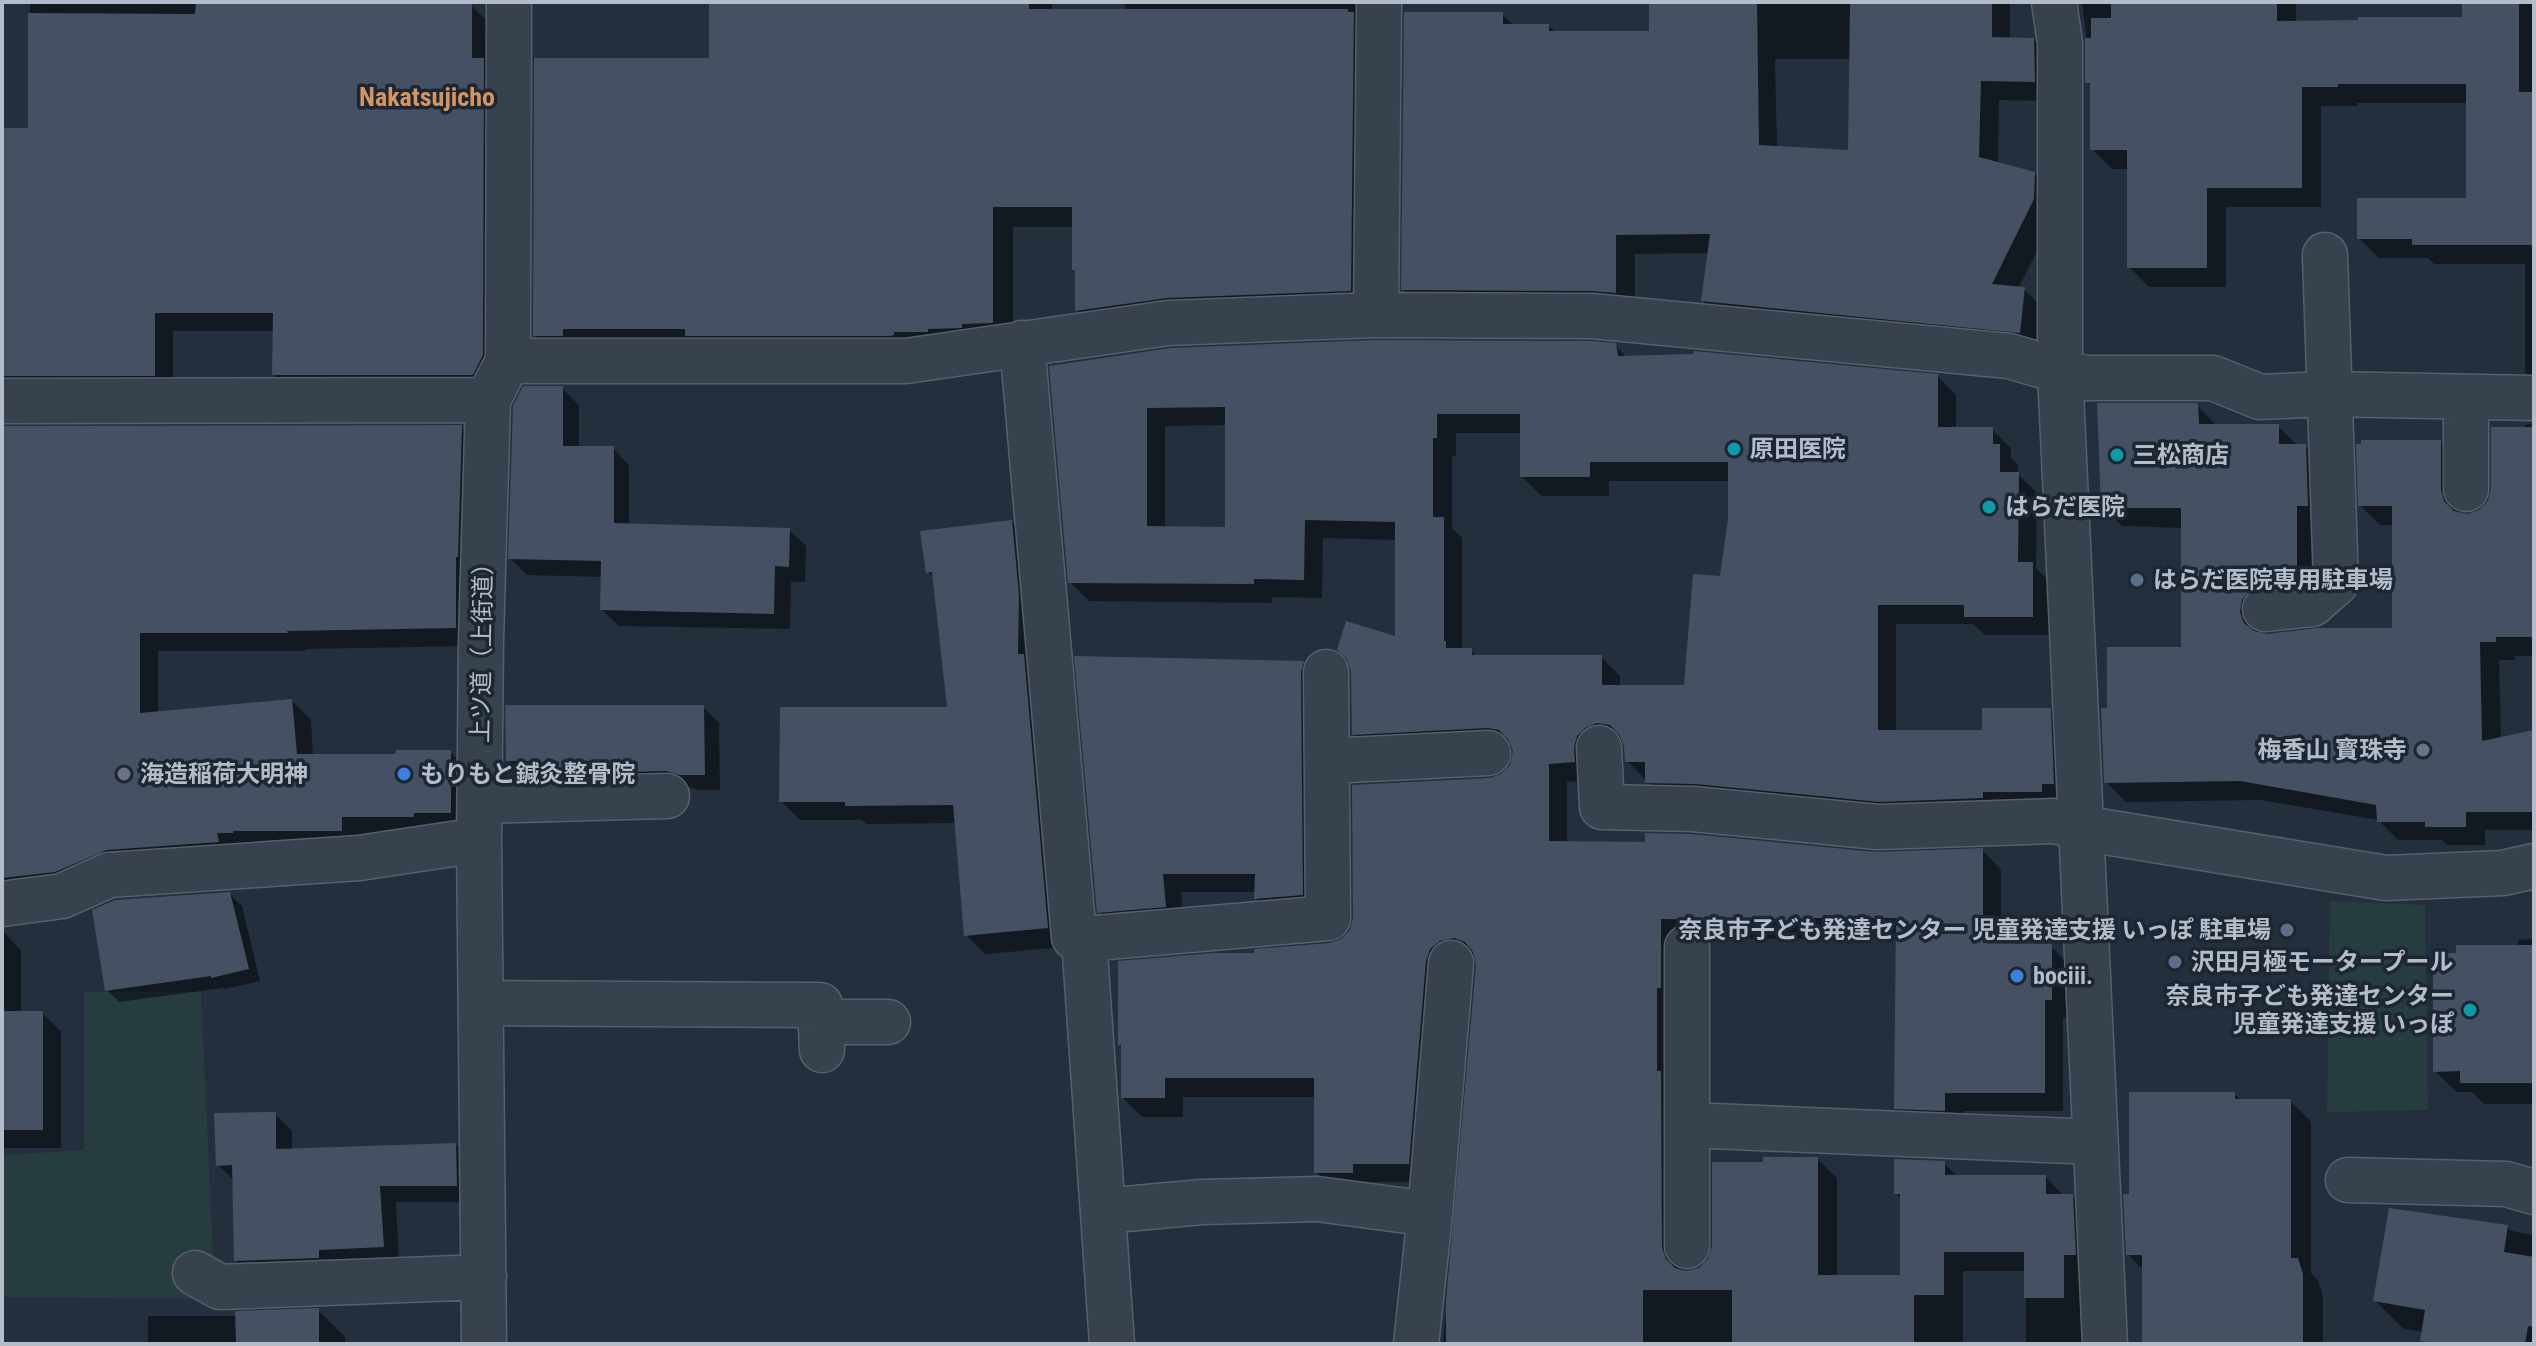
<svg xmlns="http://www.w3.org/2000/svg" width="2536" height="1346" viewBox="0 0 2536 1346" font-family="'Roboto Condensed','Noto Sans JP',sans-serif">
	<rect width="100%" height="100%" fill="#242f3e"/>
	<path fill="#263c3f" d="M2330,901l95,4 3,205 -101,2z
		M84,992h117l14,307 -213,-2v-142l82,-5z"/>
	<path fill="#0007" fill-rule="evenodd" d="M30,2h336v2l105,1 19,19 2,369 -199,1 -19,-19 1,-44h-102v63l-171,10v-275h28z
		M711,2h341v9h73v-9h250l-4,309 -273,20 -21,-21 -3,-83h-61v116l-457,13 -21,-21 176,-275z
		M1651,2h359v37h23l20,20 1,42 -55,-1 -1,64 36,9 20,20 -1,26 -35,70h6l20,20 -5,43 -317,-32 -19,-19 7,-48 -75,1v58l-212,-3 -20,-20 99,-275 12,12h35l7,7h95zM1775,59h76l-1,93 -73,-4z
		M2082,2h214v21l168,-4v-17h70v379l-9,-9v-108h-91l-6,-6h-49l-20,-20 109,-38v-97h-111v3h-36v101h-95v80h-77l-20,-20v-98h-17l-20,-20v-62l-5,-5v-39z
		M1615,345l12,13 310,18 19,19v34h36l19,19v10l7,7v9l19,19 -1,75 16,16v51h-67l-12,-11h-77v108h88l66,-22 19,19 -9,81 -393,-9 -40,-40 -2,-18 -8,-2 -24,39 -26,2v61l309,11 106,-4 19,20v75l50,1 19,20v52h-7v93h-100v18l-48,-2 -19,-19 1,-171h-64v2l-153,-1 2,334 18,-2 10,-10 55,-96 53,-5 19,19v99h65v-77l-6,-7 48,-30 14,14h88l18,19h8l19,19 -9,58v71h-56v-73h-63v73h-520l35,-379 -2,-7 -3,-2 -14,3 -31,223h-56v9h-36l-20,-19v-75h-133v20h-41l-19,-19v-50l-3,-3 136,-90 75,-10 11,-4 148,-161 12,-4 10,-10 2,-18 -141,5 -19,-19 -1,-63 44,-33v-98l-74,-2 -1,60 -50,-1v6l-183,-2 -19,-19 -19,-215zM1227,425v104l-62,-1v-102zM1456,433h66v44l19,19h68v-15h121v38l-8,60 -36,108h-66v-11l-19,-19h-124l-6,-7h-9v-112l-10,-10v-72h4z
		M562,388l17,17v43h34l16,17v60l160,5 17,16 -1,36h-14l-1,47 -171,-3 -17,-16 1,-33 -76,-2 -17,-17z
		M2197,405l20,21h61l20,20h8l19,19 -9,134 -55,21 -2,15 135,-5v-105h-14l-20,-20 80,-63 20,20 1,53 6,1 13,-4 10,-10 35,-73v-4l9,-2v233h-19v4h-16l2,79 33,-7v98h-49v15h-38l-5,-5h-44l-20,-20 -117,-20 -135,2 -20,-20 3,-72 74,-61v-121l-61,-2 -19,-19z
		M461,427l19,19 -6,200 -169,3v2h-147v62l134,-12 19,19 2,36h84l53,-4 19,19v60l-37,4h-71v14l-359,58v-479z
		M1012,522l19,19 35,406 -81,7 -19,-19 -10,-112 -90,1 -4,-4h-62l-19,-19 168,-92 -14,-131 -7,-6z
		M1303,663l19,19 -1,231 -45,4 -20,-19 1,-6h-76l3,33 -66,6 -19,-19z
		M703,707l16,16 1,67h-22l-14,-4 -128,4 -14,-14h-18l-16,-16z
		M230,894l12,12 18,75 -35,8 -2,-1 -104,14 -12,-12z
		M2,930l19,20v63h21l19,19v116h-59z
		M2532,930h2v174h-50l-12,-12h-15l-22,-21 23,-116 60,-8v-7l15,-1z
		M2234,1094l8,7h48l21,21v151l7,7 5,16v48h-179v-73l-16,-17 3,-58z
		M275,1114l17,17v20l164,-6 16,17 1,40h-77l3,61 -146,14 -17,-16 -2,-80 -16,-16z
		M2507,1227l5,4 22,4v109h-108l-4,-4 1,-8 -19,-3 -29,-28z
		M318,1310l27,27v7h-197v-28h90z"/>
	<path fill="#455162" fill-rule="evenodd" d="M196,2l276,1v55h12l-1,297 -10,20h-201l1,-62h-118v63h-153v-248h26v-115l167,1z
		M709,2h320v7h319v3h6l-3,279 -184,7 -92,13v-41h-3v-63h-79v116l-31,1v4l-34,1v3h-34v3l-4,1h-205v-7h-122v7h-30l1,-278h175z
		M1649,2h108l2,143 89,5 2,-148h142v35l42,1 1,44 -54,-1 -2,76 56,15 -1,27 -42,85 33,3 -5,46 -319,-32 9,-67 -94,1v58l-24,-2 -191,-1 3,-278h99v12h46v7h100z
		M2111,2h166v19l81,-1v-3h104v-15h57v90h15v153h-122v-6h-55v-41h109v-114h-128v3h-36v101h-95v80h-80v-118h-37v-67h-5v-45h6v-20h20z
		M1376,340l215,1 25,2 2,13 75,-2 1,-3 244,23v53h55v17h7v28h19l-1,90h15v55h-69v-12h-86v125h104v-22h69l3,76h-12v8h-59v6l-104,4 -184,-18 -50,-1v-21h-20l-1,-16 -5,-12 -9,-9 -13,-2 -12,5 -8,8 -3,12 1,14 -26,2v77l96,1v-9l47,1 184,18 107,-4v95l69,1v56h-7v93h-100v18l-51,-2 2,-191h-82v3l-153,-2v69h-4v83h4l1,176 4,12 9,9 11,3 13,-3 9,-9 4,-13v-84h51v-5h55v118h82v-81h-6v-35l51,2v14h101v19h27l3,61h-12v43h-40v-46h-80v43h-30v49h-182v-54h-89v54h-197v-43l30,-336 -3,-13 -8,-10 -11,-4 -14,3 -10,8 -4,12 -17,203h-56v9h-39v-95h-149v20h-44v-53h-3v-84l96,-8h40v-4l76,-6 11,-4 9,-9 3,-12 -1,-133 138,-7 11,-4 9,-9 3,-14 -5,-12 -9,-9 -11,-2 -136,7 -1,-64 -4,-12 -10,-9 9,-29 49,15v-114l-90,-2 -1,60 -50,-1v5l-186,-1 -19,-217 121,-18zM1225,407v120l-78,-1v-118zM1437,414h83v63h70v-15h138v57l-8,57 -27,-2 -9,111h-82v-30h-130v-7h-26v-7h-2v-124h-11v-79h4z
		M523,386h40v60h51v77l176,5 -1,39 -14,-1 -1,48 -174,-4 1,-49 -93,-2 5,-153z
		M2097,403h101l1,21h80v20h27l2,62h-11v74l-35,4 -12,5 -8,11 -2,12 4,11 10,8 13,3 50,-6h75v-122h-34l-2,-62h5v-4h80v49l3,12 10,10 13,3 12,-4 9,-9 3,-12v-62h41l2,210h-38v5h-16l2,99 52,-11v82h-68v15h-41v-5h-48l-1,-17 -136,-24 -136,2 -3,-75h6v-61h74v-139h-80z
		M462,425l-4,132h-2v71l-169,3 1,2h-148v80l152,-14 5,55h98l1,-4h55v63h-37v4h-72v14h-109v2h-16l2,9 -112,8 -52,22 -53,6v-452z
		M1012,520l7,75 -1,59h6l24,274 -84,8 -11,-131 -108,1v-4h-66l1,-95h167l-15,-135 -6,1 -6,-42z
		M1074,656l230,5 -3,11 2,223 -49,4 1,-25h-92l3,33 -69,6z
		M505,705h199l1,70h-25l-14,-4 -129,3v-13h-31z
		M230,892l19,77 -38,9v-2l-106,15 -13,-81 23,-10z
		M2456,945h78v138h-74v-12l-27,1v-119h23z
		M2,1011h41v119h-41z
		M2129,1092h106v7h56v159h7l5,16v70h-161v-89h-16l-3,-61h6z
		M276,1112v37l180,-6 1,43h-77l4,61 -65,3v8l-85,3 -2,-96 -16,1 -2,-53z
		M2389,1208l119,17 -4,27 30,5v70l-6,-1 -3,18h-85l-20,-3 5,-31 -52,-9z
		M319,1308v36h-83l-1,-33z"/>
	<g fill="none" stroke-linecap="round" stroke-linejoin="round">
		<defs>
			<path id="minor" d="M2054,2l6,41v328l45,973
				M1376,315l3,-313
				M1022,343l52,594 10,2 244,-21 -2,-246
				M508,361h398l262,-38 208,-8 216,1 417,40 76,22h128l47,19 68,-3 206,4
				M2466,397v92
				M2,401l486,-1
				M2265,609l47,-5 24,-21 -11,-328
				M1599,748l3,59 91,2 185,18 177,-6 26,7 305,50 117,-5 31,-7
				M1328,761l160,-8
				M481,801l186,-5
				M2,904l60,-8 47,-21 250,-17 120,-18
				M1084,939l28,405
				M1687,947v178l408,17
				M482,1003l338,2 2,45
				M821,1022h67
				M1687,1125v121
				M2348,1180l158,4 28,8
				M1104,1211l98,-9 115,-3 113,15
				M195,1273l25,14 264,-10
				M484,1344l-5,-504 2,-200 7,-240 20,-39 1,-359
				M1416,1344l14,-130 21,-251"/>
		</defs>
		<use href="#minor" stroke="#565f6c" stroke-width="47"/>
		<use href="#minor" stroke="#38414e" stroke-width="44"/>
	</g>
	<g fill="#0f9aa8" stroke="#1d2633" stroke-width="3">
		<circle cx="1734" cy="449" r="8"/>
		<circle cx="2117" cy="455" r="8"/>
		<circle cx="1989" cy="507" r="8"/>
		<circle cx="2470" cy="1010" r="8"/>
	</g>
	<g fill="#5c6f8a" stroke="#1d2633" stroke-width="3">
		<circle cx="2137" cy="580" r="8"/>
		<circle cx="2287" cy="930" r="8"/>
		<circle cx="2175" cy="962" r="8"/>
	</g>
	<g fill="#6b7280" stroke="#1d2633" stroke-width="3">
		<circle cx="2423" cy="750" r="8"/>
		<circle cx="124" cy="774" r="8"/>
	</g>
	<g fill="#3f7fe0" stroke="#1d2633" stroke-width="3">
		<circle cx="404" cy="774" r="8"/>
		<circle cx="2017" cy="976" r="8"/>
	</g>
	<g text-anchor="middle" stroke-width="7" stroke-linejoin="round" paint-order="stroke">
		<g font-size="24" font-weight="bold" fill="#b4bcc9" stroke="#1d2633" text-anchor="start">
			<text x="1750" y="457">原田医院</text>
			<text x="2133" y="463">三松商店</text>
			<text x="2005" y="515">はらだ医院</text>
			<text x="2153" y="588">はらだ医院専用駐車場</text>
			<text x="2407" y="758" text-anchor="end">梅香山 寳珠寺</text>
			<text x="140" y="782">海造稲荷大明神</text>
			<text x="420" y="782">もりもと鍼灸整骨院</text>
			<text x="2271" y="938" text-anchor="end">奈良市子ども発達センター 児童発達支援 いっぽ 駐車場</text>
			<text x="2191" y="970">沢田月極モータープール</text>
			<text x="2033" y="984">bociii.</text>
			<text x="2454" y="1004" text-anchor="end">奈良市子ども発達センター<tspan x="2454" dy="28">児童発達支援 いっぽ</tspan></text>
		</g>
		<g font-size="24" fill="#b4bcc9" stroke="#1d2633">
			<text transform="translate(482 647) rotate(-89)" y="8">上ツ道（上街道）</text>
		</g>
		<g font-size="26" font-weight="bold" fill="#d59563" stroke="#1d2633">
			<text x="427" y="106">Nakatsujicho</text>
		</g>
	</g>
	<rect width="2536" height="1346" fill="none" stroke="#b4bcc9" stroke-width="8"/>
</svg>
